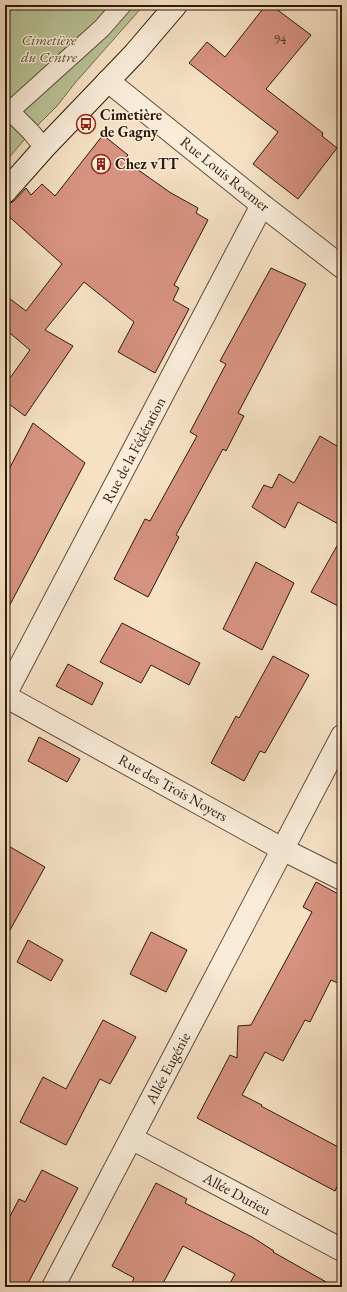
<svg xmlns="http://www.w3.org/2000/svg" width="347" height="1292" viewBox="0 0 347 1292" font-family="'EB Garamond',serif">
	<rect width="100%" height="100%" fill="#f6e1c5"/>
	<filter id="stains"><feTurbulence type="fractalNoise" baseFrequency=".005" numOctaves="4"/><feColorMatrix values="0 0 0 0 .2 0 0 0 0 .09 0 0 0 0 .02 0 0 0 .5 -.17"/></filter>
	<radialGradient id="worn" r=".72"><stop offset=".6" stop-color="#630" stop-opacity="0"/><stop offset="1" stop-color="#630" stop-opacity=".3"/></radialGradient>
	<path fill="#b9c397" stroke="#736e52" d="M5,5h139l-69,78 -18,23 -26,26 -25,29z"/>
	<path fill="#d79381" stroke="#2d1a0c" d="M266,5h5l40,30 -45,54 57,44 -1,3 15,12 -39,51 -45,-35 25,-32 -89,-69 18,-21 18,15z
		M103,135l25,20 -4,5 47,33 27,15 -2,5 12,7 -34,65 5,3 -6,12 16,9 -34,64 -37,-21 16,-30 -50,-40 -39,48 28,16 -48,70 -20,-15v-16l25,-35 -25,-21v-34l21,16 36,-47 -57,-51v-9h4l5,-3 12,-13 5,7 11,-11 13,12z
		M271,268l35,16 -68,129 6,3 -18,35 -3,-2 -47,86 3,2 -31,60 -34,-18 31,-60 5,2 47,-85 -7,-4 36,-68 -6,-3z
		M33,423l52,40 -80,151v-137z
		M320,436l22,13v77l-44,-24 -13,26 -33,-21 12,-22 8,3 7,-14 15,9z
		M342,537v71l-31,-16z
		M256,562l38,21 -32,67 -39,-21z
		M122,623l78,40 -11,22 -38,-20 -10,18 -41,-21z
		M273,656l36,19 -44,78 -5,-2 -16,30 -33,-18 25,-47 3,2z
		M68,664l35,19 -11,22 -36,-19z
		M39,737l41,22 -13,23 -39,-21z
		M5,844l40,23 -40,72z
		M316,882l26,14v89l-11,-5 -21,42 -5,-2 -22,41 -18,-9 -23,43 20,10 -1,1 81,43v28l-7,14 -138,-73 33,-63 7,3 1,-32 13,-1 61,-113 -9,-5z
		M151,932l36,18 -21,42 -36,-18z
		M28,940l35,20 -12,21 -34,-19z
		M103,1020l33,17 -26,47 -10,-5 -34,66 -46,-23 23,-45 23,12z
		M42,1170l36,18 -52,99h-21v-61l14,-27 6,3z
		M156,1183l31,16 -2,4 67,34 22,14 -1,1 62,35h-107l7,-13 -52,-28 -22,41h-31l4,-9 -22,-12z"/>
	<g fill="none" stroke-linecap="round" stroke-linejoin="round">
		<defs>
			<path id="service" d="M5,106l26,26 13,16
				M10,111l92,-83 20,-23"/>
			<path id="minor" d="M108,81l154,124 80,62
				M5,695l257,-490
				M5,696l277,153 60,30
				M131,1138l211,112
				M53,1287l289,-551"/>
			<path id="secondary" d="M5,192l39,-44 91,-95 41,-48"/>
		</defs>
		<use href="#service" stroke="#5f4c3a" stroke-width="20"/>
		<use href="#minor" stroke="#5f4c3a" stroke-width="24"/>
		<use href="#secondary" stroke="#2d1a0c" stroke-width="24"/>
		<use href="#service" stroke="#f9ecd9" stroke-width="18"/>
		<use href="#minor" stroke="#f9ecd9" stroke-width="22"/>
		<use href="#secondary" stroke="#f9ecd9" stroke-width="22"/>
	</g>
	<defs>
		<symbol id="bus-ring" viewBox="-11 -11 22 22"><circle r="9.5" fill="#f9ecd9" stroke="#8f2418" stroke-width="1.5"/><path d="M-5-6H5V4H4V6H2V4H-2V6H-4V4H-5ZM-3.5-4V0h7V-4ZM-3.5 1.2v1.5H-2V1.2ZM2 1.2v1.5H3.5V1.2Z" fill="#8f2418"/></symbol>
		<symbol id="building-ring" viewBox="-11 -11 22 22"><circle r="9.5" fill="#f9ecd9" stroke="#8f2418" stroke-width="1.5"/><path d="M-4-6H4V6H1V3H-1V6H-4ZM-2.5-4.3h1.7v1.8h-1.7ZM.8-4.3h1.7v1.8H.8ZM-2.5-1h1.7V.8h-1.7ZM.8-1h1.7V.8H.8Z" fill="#8f2418"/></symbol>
	</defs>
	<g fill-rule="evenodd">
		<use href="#bus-ring" x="75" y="113" width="22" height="22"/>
		<use href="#building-ring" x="90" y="153" width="22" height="22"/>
	</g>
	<g text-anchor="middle" stroke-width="3" stroke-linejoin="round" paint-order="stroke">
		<g font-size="13" fill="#583829">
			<text x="280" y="44">94</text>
		</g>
		<g font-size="15" font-style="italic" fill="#574d36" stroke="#f9ecd9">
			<text x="49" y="45">Cimetière<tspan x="49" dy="17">du Centre</tspan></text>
		</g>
		<g font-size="15" font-weight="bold" fill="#2d1a0c" stroke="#f9ecd9" text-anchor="start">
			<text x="100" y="120">Cimetière<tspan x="100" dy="17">de Gagny</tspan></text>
			<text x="115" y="169">Chez vTT</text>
		</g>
		<g font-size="15" fill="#2d1a0c" stroke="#f9ecd9">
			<text transform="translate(225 174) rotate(39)" y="5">Rue Louis Roemer</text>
			<text transform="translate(134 450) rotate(-62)" y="5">Rue de la Fédération</text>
			<text transform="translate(173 788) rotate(29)" y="5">Rue des Trois Noyers</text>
			<text transform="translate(168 1068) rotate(-62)" y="5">Allée Eugénie</text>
			<text transform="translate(237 1194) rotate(28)" y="5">Allée Durieu</text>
		</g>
	</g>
	<rect width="347" height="1292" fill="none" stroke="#f6e1c5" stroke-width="20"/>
	<rect x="6" y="6" width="335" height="1280" fill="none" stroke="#2d1a0c" stroke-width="2"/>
	<rect x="10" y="10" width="327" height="1272" fill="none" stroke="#2d1a0c"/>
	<rect width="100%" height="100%" filter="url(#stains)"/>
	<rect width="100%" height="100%" fill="url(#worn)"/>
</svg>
